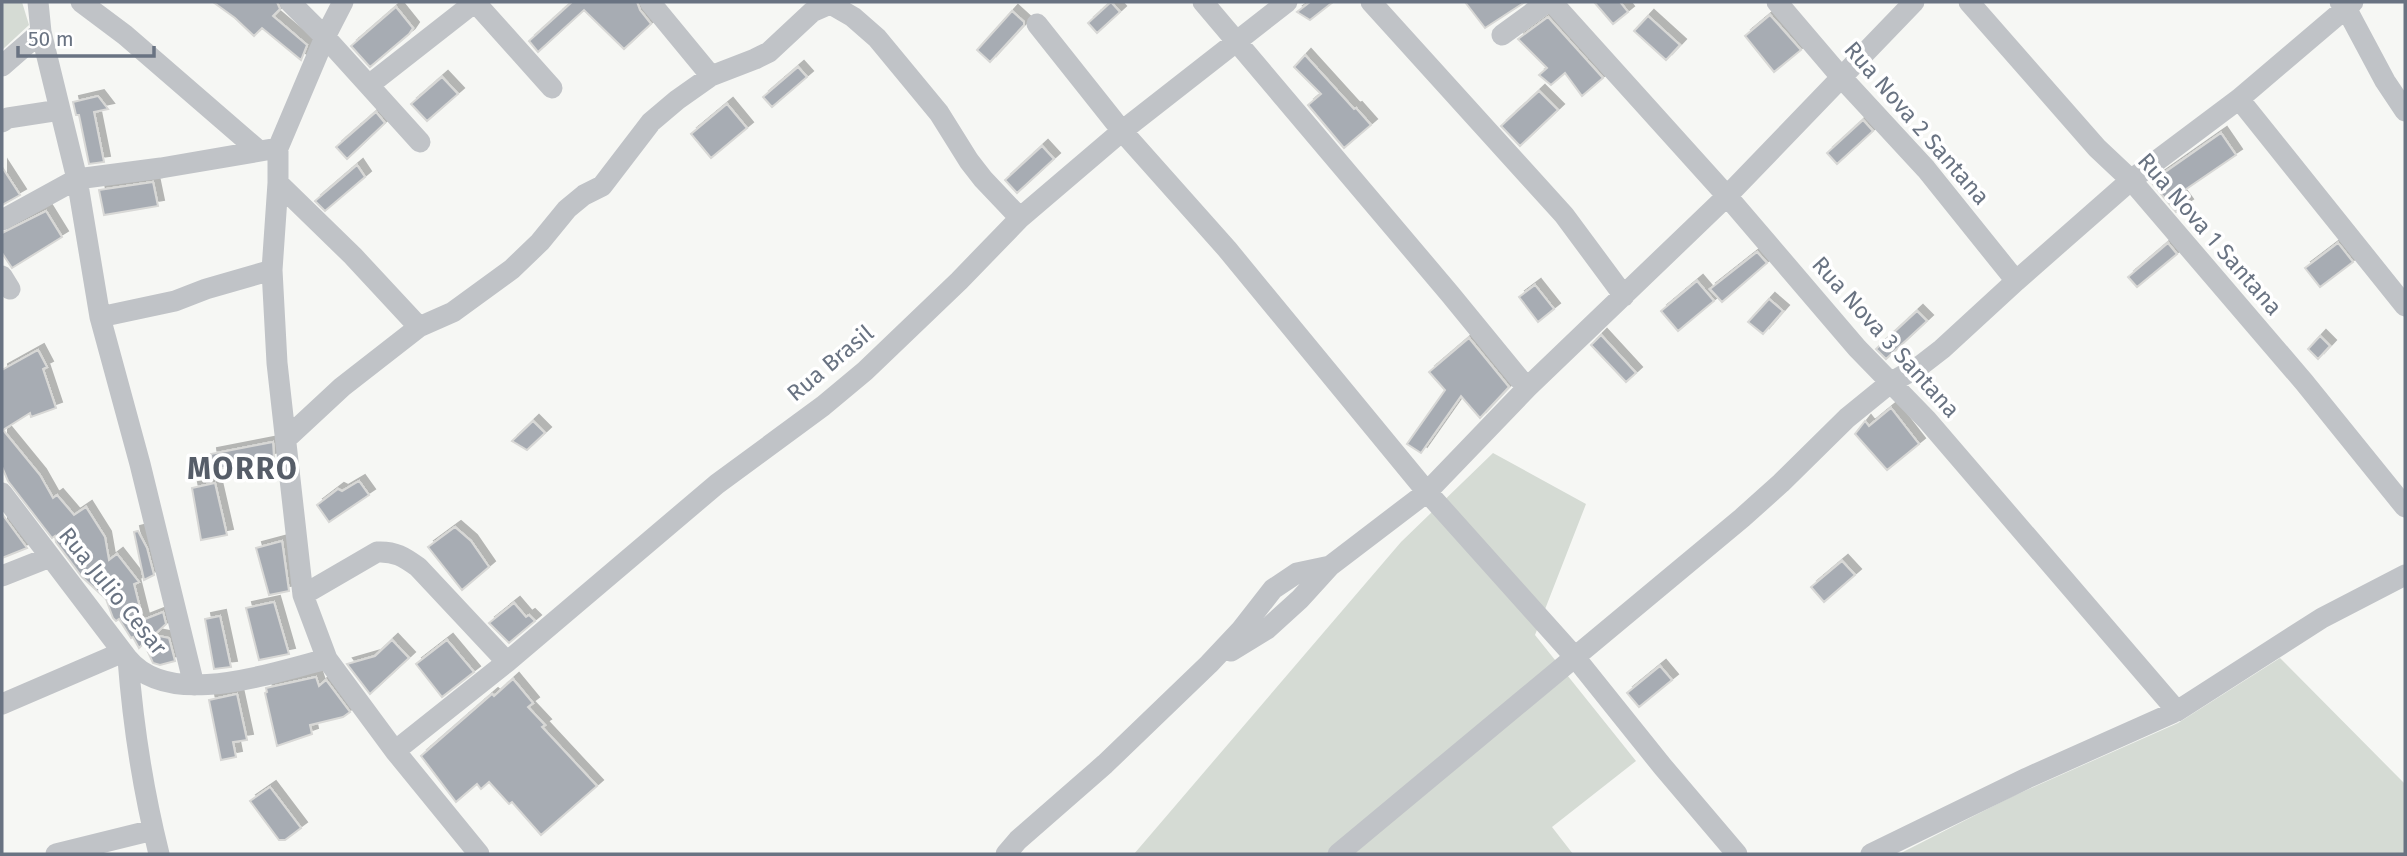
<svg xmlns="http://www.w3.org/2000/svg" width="2407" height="856" viewBox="0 0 2407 856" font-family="'Fira Sans',sans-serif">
	<defs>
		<filter id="shadow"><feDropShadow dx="6" dy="-6" stdDeviation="0" flood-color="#0004"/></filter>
	</defs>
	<rect width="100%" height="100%" fill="#f6f7f4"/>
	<path fill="#d5dbd4" d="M2,2h20l7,23 -27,25z
		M1493,453l93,51 -51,131 101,126 -84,66 21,27h-439l267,-312z
		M2280,658l125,126v70h-506l112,-57 167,-74z"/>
	<path fill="#a7acb3" stroke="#d8d8d6" stroke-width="2" filter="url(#shadow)" d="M213,2h64l3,7 -7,7 34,29 -6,15 -39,-32 -8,8 -19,-18z
		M572,2h65l3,8 11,14 -27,25 -40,-39 -46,42 -9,-11z
		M1111,2l9,10 -23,21 -9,-10z
		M1310,2h23l-23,18 -13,-8z
		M1465,2h60l-40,26z
		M1594,2h26l8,10 -15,12z
		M396,7l17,21 -4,6 -39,33 -19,-21z
		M1012,11l12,11v3l-34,37 -13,-12z
		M1770,15l31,35 -27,22 -29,-36z
		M1648,16l32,29 -14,15 -32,-29z
		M1548,17l55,61 -21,18 -17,-23 -14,12 -12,-10 8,-7 -29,-29z
		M1305,55l49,54 2,-1 15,17 -27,23 -36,-43 13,-11 -27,-27z
		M798,67l9,10 -35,30 -9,-10z
		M442,77l16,17 -31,27 -16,-17z
		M1539,91l19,19 -38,36 -19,-20z
		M98,96l10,13 -14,3 10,50 -15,2 -10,-49h-3l-3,-13z
		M727,104l20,24 -36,30 -20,-24z
		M376,112l9,11 -38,36 -11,-12z
		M1863,120l10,11 -36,33 -10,-11z
		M2221,133l15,22 -57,39 8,11 -11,7 -25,-30z
		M1042,146l12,13 -37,34 -12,-13z
		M357,165l8,12 -40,34 -10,-10z
		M2,167l18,28 -18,10z
		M153,182l5,24 -54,9 -5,-25z
		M46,211l16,26 -50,31 -10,-15v-20z
		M2168,243l9,11 -40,33 -9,-10z
		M2338,243l15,19 -33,25 -15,-19z
		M1757,252l10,11 -45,39 -12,-13z
		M1697,281l17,20 -36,30 -17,-20z
		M1535,285l19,24 -16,13 -19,-25z
		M1769,299l14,12 -20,23 -15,-12z
		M1917,311l10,10 -41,38 -10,-10z
		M1601,335l35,38 -10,9 -35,-37z
		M2320,336l10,10 -12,13 -10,-10z
		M1469,338l40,49 -29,31 -19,-22 -40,57 -14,-9 38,-54 -16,-18z
		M38,350l9,17 -4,2 13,39 -25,9 -1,-4 -27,17 37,45 13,23 4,-3 17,20 12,-8 19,30 4,23 8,-6 22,28 -5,2 9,36 20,-8 3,12 -12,11 15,3 6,23 -15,4 -7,-2 -9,-20 -5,5 -6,-11 -2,1 -12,-19 -3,2 -3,-3 -7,-19 -24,-22 -26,-35 -1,-6 -3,2 -44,-57 -6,-14v-97z
		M1891,408l28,36 -32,26 -32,-36 10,-13 4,5z
		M533,421l12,12 -18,17 -15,-9z
		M273,442l1,16 -61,12 -2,-16z
		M359,481l10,14 -40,27 -12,-17 21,-16 4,2z
		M215,483l12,52 -26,5 -9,-52z
		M2,514l25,34 -25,10z
		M455,527l16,14 18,26 -27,23 -34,-43z
		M138,531l9,17 7,27 -10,5 -10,-48z
		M282,541l7,50 -20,4 -13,-47z
		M1842,561l13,14 -31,27 -13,-15z
		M274,602l15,52 -30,6 -13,-52z
		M514,603l12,14 3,-2 6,6 -26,22 -20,-20z
		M220,616l11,51 -17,2 -9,-50z
		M392,640l17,18 -39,36 -23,-30 28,-8z
		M447,640l27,32 -32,25 -26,-33z
		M1660,666l12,14 -33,27 -12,-14z
		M316,677l3,9 7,-6 24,32 -7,5 -33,8 2,9 -35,12 -12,-53 2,-1 -1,-4z
		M513,679l20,24 -5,4 17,18 -3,2 55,59 -56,49 -29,-33 -3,2 -20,-22 -8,7 -4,-5 -21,18 -35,-46 71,-62 2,2z
		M237,694l10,46 -14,2 3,15 -15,3 -12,-60z
		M270,787l31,41 -16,12h-6l-29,-39z"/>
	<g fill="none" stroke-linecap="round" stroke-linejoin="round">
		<path stroke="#c0c3c7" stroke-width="21" d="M38,2l3,30 36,147 23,138 40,147 54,221
			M81,2l44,33 133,115
			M290,2l35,35 95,105
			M343,2l-18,35 -47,111v35l-6,87 5,93 26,232 24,64 68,92 84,103
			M475,2l77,86
			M650,2l61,74
			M1203,2l247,292 77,94
			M1371,2l193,213 60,81
			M1552,2l175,194 130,152 70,72 250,291
			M1777,2l64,75 85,92 90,112
			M1969,2l128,146 34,32 173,202 101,125
			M2340,2l6,6 39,73 20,30
			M1037,24l85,107 105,118 200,243 147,164 89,111 74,87
			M1502,35l45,-33
			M2,66l39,-34
			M369,85l106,-83
			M2239,99l166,207
			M2,122l6,-4 52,-8
			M278,183l75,73 66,71
			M2,220l75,-41 84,-11 117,-20
			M2,276l8,13
			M100,317l75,-16 31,-12 66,-19
			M286,439l56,-52 77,-60 34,-15 59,-43 28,-27 27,-33 17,-14 18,-9 49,-64 26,-22 34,-24 44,-17 14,-7 43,-40 16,-7 6,1 19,11 24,21 62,75 30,48 14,18 37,39
			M2,493l126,166c42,51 145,13 199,0
			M2,576l48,-19
			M303,595l74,-43c18,-1 27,5 41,15l89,95
			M1231,651l36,-22 33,-30 30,-33
			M128,659c5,66 15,131 31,195
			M2,704l121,-52
			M395,751l112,-89 210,-178 106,-78 42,-35 94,-90 61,-63 102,-87 165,-129
			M56,854l97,-24
			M1006,854l12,-14 87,-76 104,-100 32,-34 32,-41 24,-16 33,-7 97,-74 100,-104 200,-192 187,-194
			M1338,854l404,-336 39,-35 66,-65 43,-35 30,-17 22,-17 74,-68 115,-101 108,-81 114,-97
			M1871,854l156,-76 150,-67 145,-93 83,-43"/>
	</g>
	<g text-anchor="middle" stroke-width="7" stroke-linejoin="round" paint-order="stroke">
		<g font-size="23" fill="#697382" stroke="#fff">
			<text transform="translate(1917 123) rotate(49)" y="8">Rua Nova 2 Santana</text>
			<text transform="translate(2210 234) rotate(49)" y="8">Rua Nova 1 Santana</text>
			<text transform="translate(1886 337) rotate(48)" y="8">Rua Nova 3 Santana</text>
			<text transform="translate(830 363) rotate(-40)" y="8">Rua Brasil</text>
			<text transform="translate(113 591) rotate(51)" y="8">Rua Julio Cesar</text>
		</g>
		<g font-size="30" font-weight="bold" letter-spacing="2" fill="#565d68" stroke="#fff">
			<text x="243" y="479">MORRO</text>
		</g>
	</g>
	<rect width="2407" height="856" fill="none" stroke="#697382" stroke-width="7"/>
	<path d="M18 46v10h136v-10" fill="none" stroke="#697382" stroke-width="3.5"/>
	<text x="28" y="46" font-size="21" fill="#697382" stroke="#ffffff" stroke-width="5" paint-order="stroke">50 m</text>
</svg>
